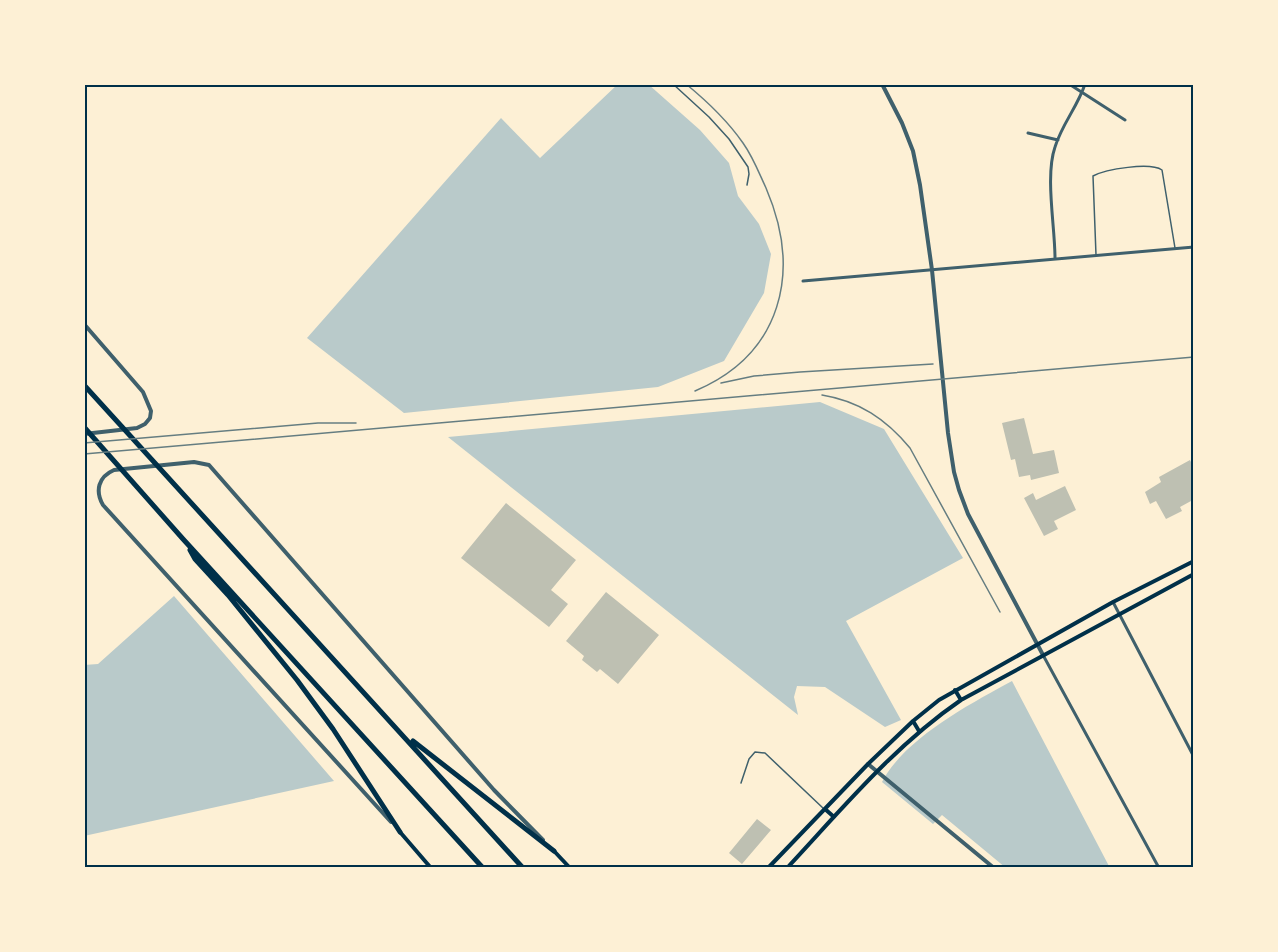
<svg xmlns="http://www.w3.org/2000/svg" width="1278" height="952" viewBox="0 0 1278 952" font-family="Roboto,sans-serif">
	<rect width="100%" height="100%" fill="#fdf0d5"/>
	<path fill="#b9caca" d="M618,84h30l52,46 29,33 9,33 21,28 12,30 -7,39 -40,68 -66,26 -254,26 -97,-75 194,-220 39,40z
		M820,402l64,27 79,129 -117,63 55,99 -16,7 -60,-40 -28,-1 -3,11 4,18 -350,-278z
		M174,596l160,185 -250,55v-171l14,-1z
		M1012,681l98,187h-104l-64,-53 -9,9 -51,-42c23,-44 88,-78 130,-101z"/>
	<path fill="#bec0b2" d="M1024,418l9,36 21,-4 5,23 -28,7 -1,-5 -11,2 -4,-18 -4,1 -9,-37z
		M1190,460l4,8v38l-3,-5 -11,6 2,4 -16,8 -10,-18 -6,3 -5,-12 16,-10 -2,-5z
		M1065,486l11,24 -22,11 4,8 -14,7 -20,-38 9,-5 3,7z
		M506,503l70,57 -25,30 17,14 -19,23 -88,-69z
		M606,592l53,43 -41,49 -18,-15 -3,3 -15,-12 2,-4 -18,-15z
		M757,819l14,11 -29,34 -13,-11z"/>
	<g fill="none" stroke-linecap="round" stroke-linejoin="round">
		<path stroke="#3f606c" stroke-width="1.5" d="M673,84l36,33 20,22 19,28 1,7 -2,11
			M1096,255l-3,-79c13,-7 57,-14 69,-6l13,78
			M741,783l8,-24 6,-7 10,1 59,56"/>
		<path stroke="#3f606c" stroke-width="3" d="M1069,84l56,36
			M1194,84v1
			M1028,133l30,7
			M1055,258c0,-32 -10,-82 0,-111 7,-23 23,-41 30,-63
			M803,281l391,-34
			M1113,602l81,155
			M1043,655l116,213"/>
		<path stroke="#3f606c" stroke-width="4" d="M882,84l20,39 11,28 7,34 12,85 16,163 6,39 5,18 9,24 75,141
			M84,324l59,68 8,19 -1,7 -5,6 -8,4 -53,6
			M868,764l126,104
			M391,822l-288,-317c-8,-14 -5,-28 11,-35l80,-8 15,3 285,325 49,50"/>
		<path stroke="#003049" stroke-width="4" d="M955,690l6,10
			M913,721l6,10
			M825,809l9,8
			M400,832l31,36
			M554,851l16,17
			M768,868l100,-104 45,-43 26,-21 174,-98 81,-41
			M787,868c55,-59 107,-122 174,-168l233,-126"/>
		<path stroke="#003049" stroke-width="5" d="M84,385l439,483
			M84,427l99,112 300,329
			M190,550l5,9 33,36 69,85 36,49 67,103
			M413,741l141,110"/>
		<path stroke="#657d81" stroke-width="1.5" d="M686,84c22,18 41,36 57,59 10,14 16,30 23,45 36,84 16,166 -71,203
			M721,383l33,-7 46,-4 133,-8
			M822,395c37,6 64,24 88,53l90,164
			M84,443l234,-20h38
			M84,454l1110,-97"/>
	</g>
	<rect width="1278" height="952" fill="none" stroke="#fdf0d5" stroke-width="171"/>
	<rect x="86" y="86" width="1106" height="780" fill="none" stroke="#003049" stroke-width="2"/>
</svg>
